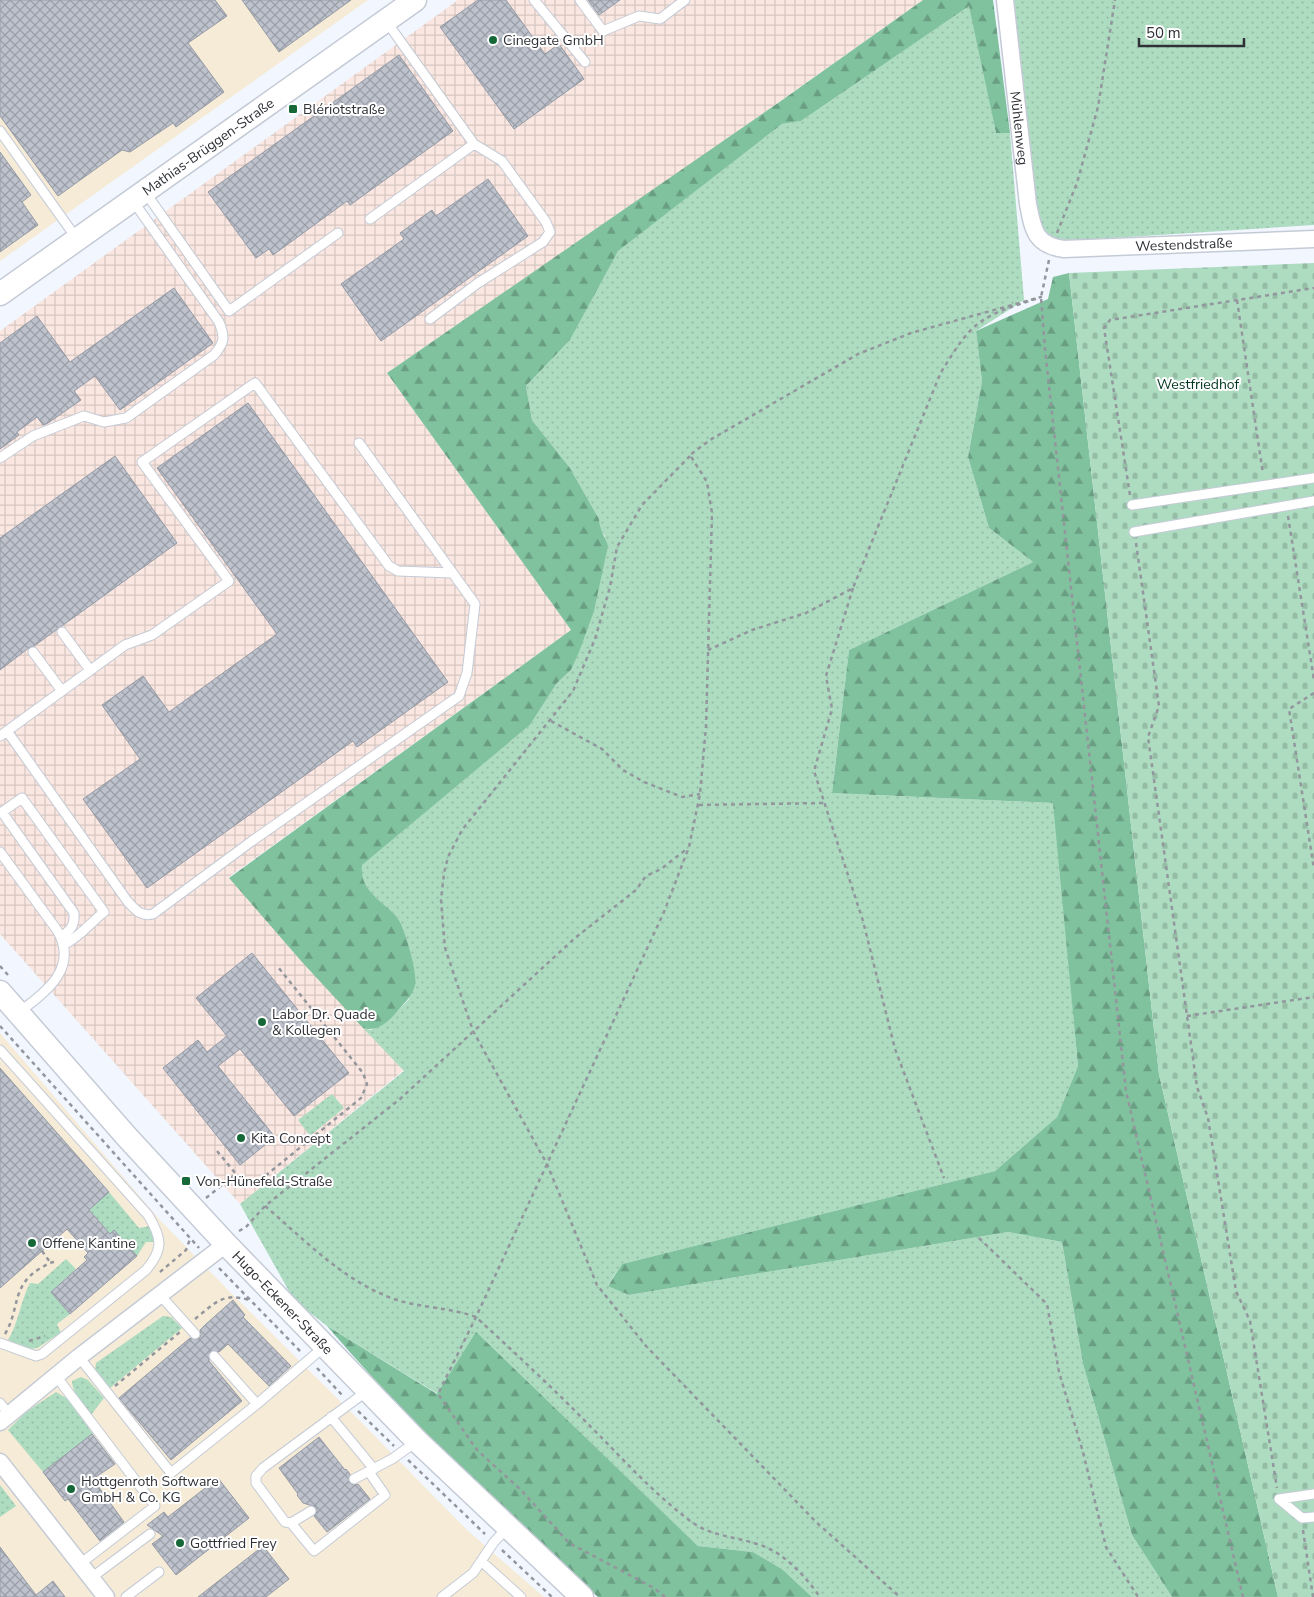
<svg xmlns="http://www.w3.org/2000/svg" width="1314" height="1597" viewBox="0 0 1314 1597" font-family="'Nunito Sans',sans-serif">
	<defs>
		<pattern id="industrial-grid" width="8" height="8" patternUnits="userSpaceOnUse" patternTransform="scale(1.25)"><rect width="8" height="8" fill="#fbe7e1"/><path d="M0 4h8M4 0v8" fill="none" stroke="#d7c7c2"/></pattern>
		<pattern id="grass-dots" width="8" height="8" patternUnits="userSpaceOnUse" patternTransform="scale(1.25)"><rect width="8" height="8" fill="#addcc1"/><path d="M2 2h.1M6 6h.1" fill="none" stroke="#95bda6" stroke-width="1.8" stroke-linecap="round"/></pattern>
		<pattern id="forest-firs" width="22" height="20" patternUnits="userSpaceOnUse" patternTransform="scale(1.25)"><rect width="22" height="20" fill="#80c29e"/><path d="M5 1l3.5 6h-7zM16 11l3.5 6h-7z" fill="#699e82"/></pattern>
		<pattern id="cemetery-stones" width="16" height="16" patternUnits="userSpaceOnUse" patternTransform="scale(1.25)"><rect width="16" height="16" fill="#addcc1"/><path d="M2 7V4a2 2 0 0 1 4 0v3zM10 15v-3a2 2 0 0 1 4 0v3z" fill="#95bda6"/></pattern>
		<pattern id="building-cross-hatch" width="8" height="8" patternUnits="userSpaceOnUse" patternTransform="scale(1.25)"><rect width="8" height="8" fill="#bdc2cd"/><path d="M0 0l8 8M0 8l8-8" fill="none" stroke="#9a9ea7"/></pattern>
	</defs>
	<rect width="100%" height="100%" fill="#f1f6ff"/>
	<path fill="#f6ebd6" d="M0,0h368l-368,261z
		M0,1033l160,187 67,69 133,132 107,109 77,67h-544z"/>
	<path fill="url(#industrial-grid)" d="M458,0h465l-223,158 -313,215 184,257 -342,247 175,193 -164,134 -240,-270v-603z"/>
	<path fill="url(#grass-dots)" d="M1011,0h303v225l-248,16 -19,-5 -10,-15z
		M970,5l26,128h14l14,167 -48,31 6,50 -14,76 21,71 44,34 -184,88 -17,143 222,10 24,263 -21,51 -62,54 -373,93 -14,21 21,10 379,-63 54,10 21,122 49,171 40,62h-360l-30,-28 -29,-17 -55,-6 -222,-213 -38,61 -111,-68 -33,-26 -54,-96 164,-133 -41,-43 8,2 24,-16 14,-15 -11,-81c-16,-15 -39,-29 -37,-53l169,-140 27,-42 14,-13 34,-134 -6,-8v-9l-29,-51 -38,-48 -6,-34 44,-46 47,-89 165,-127 19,-3z
		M332,1094l12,14 -34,28 -12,-16z
		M109,1192l30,36 11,-2 5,16h-9l-9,14 -23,-25 -4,3 -21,-24z
		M66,1259l10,10 -25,23 19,22 -13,10 4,9c-30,16 -18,22 -53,7 11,-18 12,-38 22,-57l8,1z
		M163,1316l8,1 11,11 -72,60 -15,-18 1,-7z
		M81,1377l7,3 16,18 -13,17c-8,-11 -18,-20 -19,-34z
		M56,1392l12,7 25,35 -50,38 -35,-42 18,-18z
		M0,1485l16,21 -16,11z"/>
	<path fill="url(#forest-firs)" d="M923,0h70l17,133h-14l-27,-127 -168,115 -19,3 -164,127 -48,89 -44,46 6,34 38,48 29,51c0,10 6,17 9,27l-14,65 -15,41 -8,18 -14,13 -27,42 -168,140c-3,25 19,35 34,51 8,8 22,58 19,69 -3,12 -12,19 -19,28 -9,10 -20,19 -33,15l-61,-66 -73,-84 342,-248 -184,-257 391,-270z
		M1069,273l90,801 119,523h-106l-40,-62 -49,-171 -21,-122 -54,-10 -379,63 -21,-9 14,-22 373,-93 62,-54 21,-51 -25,-263 -221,-10 17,-143 184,-88 -44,-34 -21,-71 14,-76 -6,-50 72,-32 5,-22z
		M327,1326l110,68 39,-62 222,214 55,6 29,17 30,28h-214c-95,-86 -188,-174 -271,-271z"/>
	<path fill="url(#cemetery-stones)" d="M1314,263v1334h-36l-119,-523 -90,-801z"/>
	<path fill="url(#building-cross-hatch)" stroke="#969ba6" d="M0,0h215l12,16 -39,27 36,49 -48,35 -3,-4 -43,29 -8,-2 -64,46 -58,-80z
		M242,0h109l-72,52z
		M478,0h28l39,54 14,-10 25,35 -70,50 -74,-102z
		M588,0h32l-21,15z
		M399,55l54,76 -103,74 -3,-4 -74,54 -4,-6 -13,9 -48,-66z
		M0,152l31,43 -9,7 16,23 -38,27z
		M488,179l40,57 -147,105 -40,-57 63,-45 -4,-6 32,-23 4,6z
		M174,288l39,55 -93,67 -25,-34 -21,15 7,9 -33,23 -5,2 -6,-8 -20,15 2,3 -19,14v-106l37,-27 33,46z
		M248,403l200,279 -91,65 -4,-6 -206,147 -64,-89 57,-40 -38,-54 41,-29 26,36 108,-78 -120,-166z
		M115,456l62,87 -143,103 -4,1 -30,23v-132z
		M252,953l97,120 -55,43 -54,-67 -22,17 57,71 -35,28 -77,-97 35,-28 9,12 20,-16 -31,-38z
		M0,1068l109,124 -20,18 21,24 4,-4 23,26 -67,58 -19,-22 36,-32 -3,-3 4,-4 -21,-24 -67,59z
		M233,1300l12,15 -2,2 48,49 -22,20 -41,-42 -9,8 -9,-1 -1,10 33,40 -71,59 -52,-62 71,-60 9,1 2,-4 -1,-5 5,-5z
		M92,1434l23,30 -22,15 31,43 -24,19 -32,-42 -3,2 -22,-29z
		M319,1437l26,33 1,-1 4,5 -1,8 4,3 5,-1 12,15 -43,33 -13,-16 3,-5 -1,-4 -13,-4 -6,-8 1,-1 -19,-26z
		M218,1478l31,40 -73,57 -24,-31 11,-8 -16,-11 17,-13 4,5z
		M263,1546l26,33 -23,18h-68z
		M0,1547l36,48 17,-14 12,16h-65z"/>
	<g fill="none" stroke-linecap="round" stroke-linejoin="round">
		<defs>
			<path id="lane" d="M534,0l51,62
				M580,0l23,31 36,-15 21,3 25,-19
				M0,131l77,108
				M145,192l84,119 109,-78
				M370,219l104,-75 -88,-123
				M430,319l48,-36 65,-41 7,-10 -4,-10 -44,-61 -28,-17
				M0,458l33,-22 51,-20 20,6 22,-4 88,-63c11,-13 11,-18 5,-33l-86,-121
				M1132,505l182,-27
				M1134,532l180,-31
				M62,632l28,38
				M33,652l29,39
				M7,731l121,171c8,8 13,15 25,12l99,-73 207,-145 8,-23 8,-69 -116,-161
				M0,736l125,-91 27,-10 77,-54 -87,-119 113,-79 134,183 9,5 54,2
				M0,852l57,78c22,37 -10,62 -38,82
				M61,937c10,-7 14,-12 13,-24l-72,-101 20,-14 82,114c-14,11 -23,24 -39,32
				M0,1050l148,165c14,23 16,34 -2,55l-104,84 -6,2 -36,-13
				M160,1295l35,39
				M79,1357l92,116 86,-69 -43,-48
				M56,1376l99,130 -75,58
				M0,1403l9,11
				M257,1404l68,-58
				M331,1417l43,52
				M354,1479l38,-20 24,-17
				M1279,1499l23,19 12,-1
				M1279,1499l35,-5
				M311,1511l-20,12 -6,-1 -29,-39v-7l7,-8 104,-77
				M291,1523l23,28 71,-56 -16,-23
				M481,1561l40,36
				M91,1578l59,-44
				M126,1597l33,-25
				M442,1597l31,-24 21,-31 13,-14"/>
			<g id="street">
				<path id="s1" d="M1005,0l23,204c5,26 7,41 36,45l250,-10"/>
				<path d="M0,1422l79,-65 147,-113"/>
				<path d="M0,1462l106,135"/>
			</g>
			<g id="secondary">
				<path id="s2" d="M0,294l415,-294"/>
				<path id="s3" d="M0,992l127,145 99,107 191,197 165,156"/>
			</g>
		</defs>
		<use href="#lane" stroke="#c5cbd6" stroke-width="11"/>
		<use href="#street" stroke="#c5cbd6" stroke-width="19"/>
		<use href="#secondary" stroke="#c5cbd6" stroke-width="25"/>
		<path stroke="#93969d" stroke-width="2.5" stroke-dasharray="4 4" stroke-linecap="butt" d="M1057,233l20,-50 21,-76 17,-107
			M1049,260l-8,37 4,52 81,742 117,506
			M1237,300l26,174
			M690,456l-48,49 -25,42 -7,40 -15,52 -22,52 -111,139 -14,27 -4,16 -3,27 4,48 28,83 74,133 50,121 49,61 170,176 84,75
			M1130,495l-26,-167 6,-8 204,-32
			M1288,516l26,164
			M1136,543l23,163 -11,31 49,350 11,31 28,173 14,30 27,167
			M853,588l-27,88 6,33 -18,62 49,150 32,128 49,129
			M1314,693l-25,16 25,160
			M551,721l51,28 21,21 21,12 38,15 18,-3
			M699,805l125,-2
			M0,966l8,9
			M1187,1016l127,-19
			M0,1026l199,222
			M217,1151l19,23
			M206,1198l30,-24 11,7h12l102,-83 6,-14 -4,-11 -85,-106
			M265,1206c39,33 76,73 126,92 27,10 58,9 85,19 39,36 78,72 115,110 33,33 64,68 102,96 19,13 43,14 64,21 26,7 48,32 63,53
			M239,1231l7,-4 19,-21 135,-107 175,-161 61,-48 10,-14 15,-7 27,-21
			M979,1238l68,66 12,68 24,80 23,95 32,50
			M42,1251l8,11
			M219,1268l82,84
			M160,1272l26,-22 4,-11
			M195,1319c20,-16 28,-27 54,-19
			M5,1334c15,-25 6,-47 34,-65 6,-3 10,-7 17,-7
			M29,1341l16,-5
			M317,1368l25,27
			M115,1386l65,-54
			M358,1411l36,35
			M408,1460l77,74
			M1303,1530l10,67
			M502,1550l50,47
			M665,1597l-11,-9 -85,-45 -48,-53 -44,-40 -39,-56 38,-77 188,-405 25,-65 11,-53 6,-68 6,-213 -5,-31 -17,-27 20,-15 148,-86 53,-21 130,-36c-22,8 -50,14 -68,31 -13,12 -22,29 -32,44l-88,216 -47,25 -54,17 -44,20"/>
		<use href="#lane" stroke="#fff" stroke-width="9"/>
		<use href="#street" stroke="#fff" stroke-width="16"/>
		<use href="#secondary" stroke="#fff" stroke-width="22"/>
	</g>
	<g fill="#166838" stroke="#fff" stroke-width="2">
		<circle cx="493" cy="40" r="5"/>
		<rect x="288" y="104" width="10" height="10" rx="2.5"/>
		<circle cx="262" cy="1022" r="5"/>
		<circle cx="241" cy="1138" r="5"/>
		<rect x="181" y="1176" width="10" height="10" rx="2.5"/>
		<circle cx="32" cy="1243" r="5"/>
		<circle cx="71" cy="1489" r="5"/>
		<circle cx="180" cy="1543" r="5"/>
	</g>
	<g text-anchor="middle" stroke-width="4" stroke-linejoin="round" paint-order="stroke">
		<g font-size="14" fill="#2f3136" stroke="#fff" text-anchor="start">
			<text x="503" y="45">Cinegate GmbH</text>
			<text x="303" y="114">Blériotstraße</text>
			<text x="272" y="1019">Labor Dr. Quade<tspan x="272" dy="16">&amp; Kollegen</tspan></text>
			<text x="251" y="1143">Kita Concept</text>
			<text x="196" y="1186">Von-Hünefeld-Straße</text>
			<text x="42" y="1248">Offene Kantine</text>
			<text x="81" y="1486">Hottgenroth Software<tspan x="81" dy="16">GmbH &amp; Co. KG</tspan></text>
			<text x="190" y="1548">Gottfried Frey</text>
		</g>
		<g font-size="14" fill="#2f3136" stroke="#fff">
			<text dy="5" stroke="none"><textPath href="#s1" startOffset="129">Mühlenweg</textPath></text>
			<text dy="5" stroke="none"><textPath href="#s2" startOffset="255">Mathias-Brüggen-Straße</textPath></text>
			<text dy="5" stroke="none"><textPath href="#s1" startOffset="389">Westendstraße</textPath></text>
			<text dy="5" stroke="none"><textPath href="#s3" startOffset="420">Hugo-Eckener-Straße</textPath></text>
		</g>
		<g font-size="14" fill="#00361f" stroke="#fff">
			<text x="1198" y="389">Westfriedhof</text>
		</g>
	</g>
	<path d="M1139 38v8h105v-8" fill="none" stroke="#2f3136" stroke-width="2.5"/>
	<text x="1146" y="38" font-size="15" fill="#2f3136" stroke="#ffffff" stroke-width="4" paint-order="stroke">50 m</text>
</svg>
